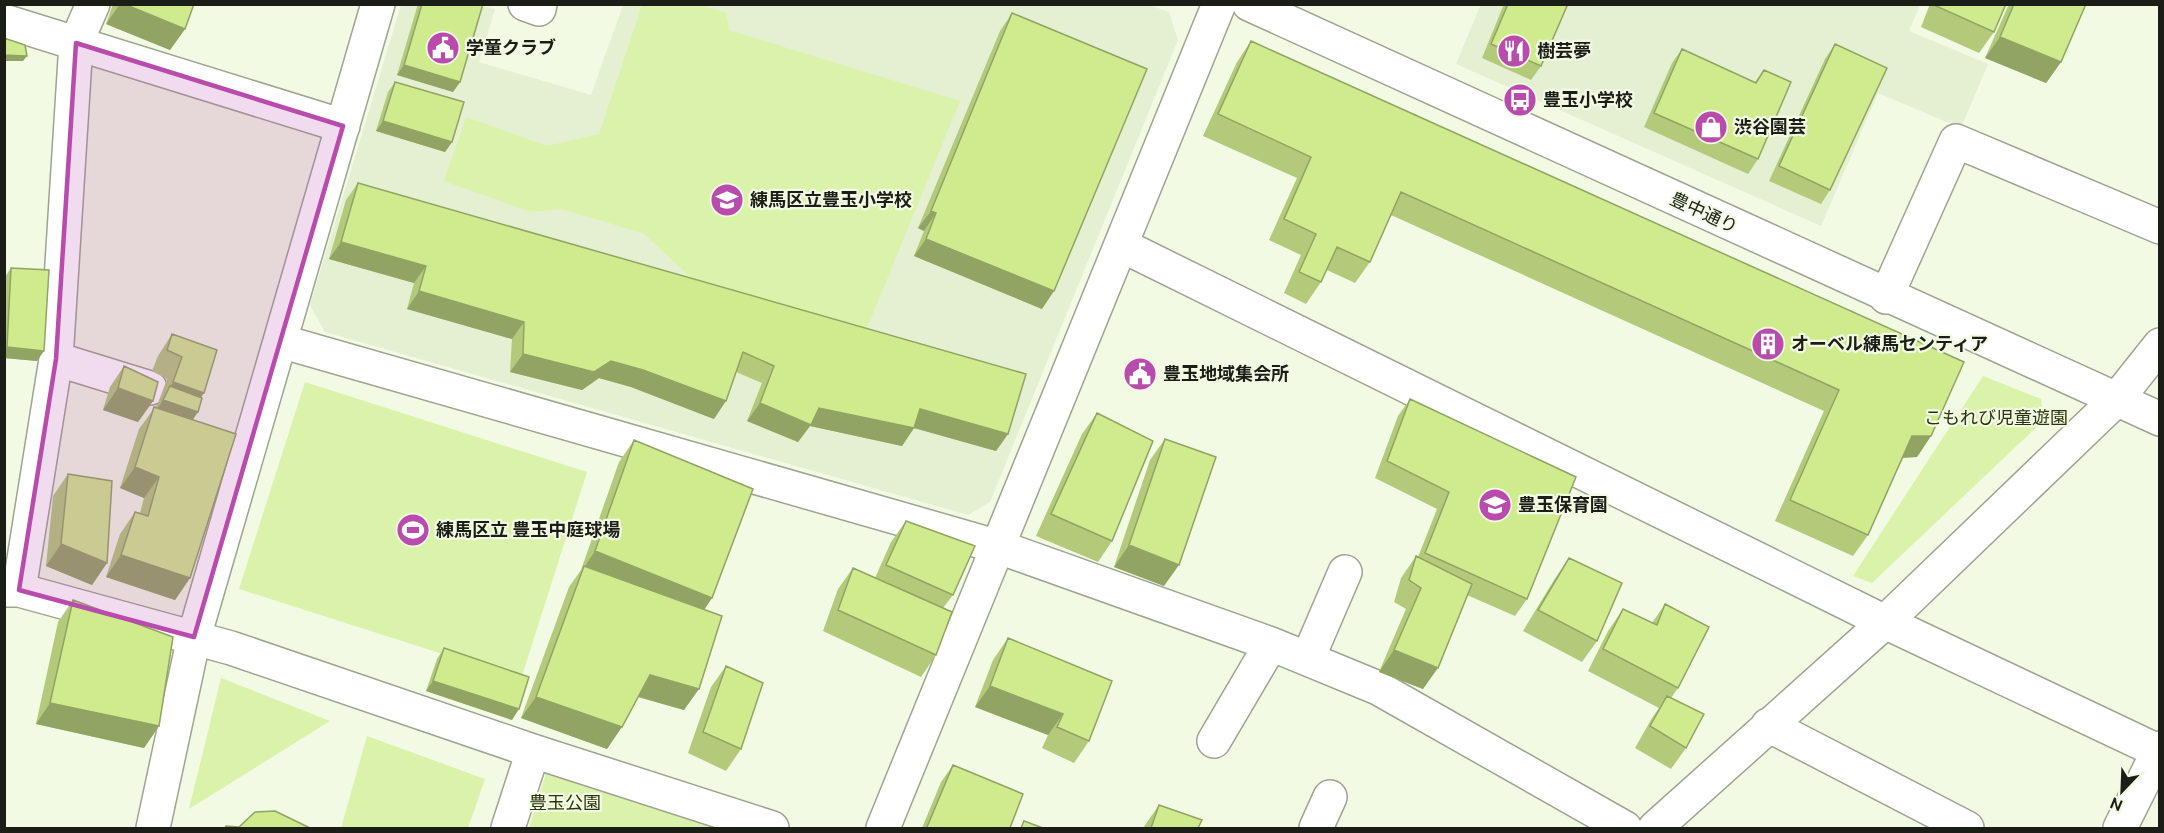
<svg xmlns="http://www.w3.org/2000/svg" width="2164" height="833" viewBox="0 0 2164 833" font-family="Ubuntu,'Noto Sans JP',sans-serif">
	<rect width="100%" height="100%" fill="#f2fae4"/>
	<path fill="#e5efd2" d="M1481,4l439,1 -11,26 79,33 -27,64 -83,-35 -57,133 -365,-162z
		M401,5h78l16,4 -16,53 112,33 32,-90h526l20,7 9,28 -188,462 -22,13 -643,-183 -15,-27z"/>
	<path fill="#dbf2aa" d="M642,5h59l25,8 3,17 231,71 -93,227 -172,-47 -52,-48 -82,-24 -30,3 -87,-31 22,-64 81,29 52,-12z
		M1983,376l58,23 2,22 -171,162 -19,-7z
		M305,382l282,90 -66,207 -282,-90z
		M221,678l109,43 -141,88z
		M367,736l118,43 -17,49h-127z
		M547,770l172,58h-190z"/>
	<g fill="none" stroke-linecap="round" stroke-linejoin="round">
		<defs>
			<path id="minor" d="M525,4l14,5 1,-5
				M1249,4l911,415
				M4,21l339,105
				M1121,245l764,377 275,130
				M1886,297l70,-156 204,86
				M280,341l719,206 272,97 107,44 247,140
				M56,359l94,29
				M4,590h15l212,58 302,103 239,77
				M19,590l37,-231 20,-316 17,-39
				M1308,658l37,-86
				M1768,725l199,103
				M1214,741l57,-97
				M153,828l41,-191 184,-633
				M508,828l25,-77
				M883,828l336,-824
				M1316,828l14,-31
				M1655,828l230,-206 232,-223 43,-54
				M2120,828l40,-80"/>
		</defs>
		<use href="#minor" stroke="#9da490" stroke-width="36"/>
		<use href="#minor" stroke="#fff" stroke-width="33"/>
	</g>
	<path fill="#b2ca7a" d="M113,4h81l-9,25 -15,21 -64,-26z
		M418,4h65l-23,78 -7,10 -56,-17z
		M1504,4h60l-23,62 -10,14 -49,-22z
		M1930,4h76l-12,28 -15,21 -58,-26z
		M2009,4h77l-25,58 -15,21 -61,-25z
		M1012,13l30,296 -128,-53 10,-25 -6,-3 82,-197z
		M1251,41l680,395 -14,21 -14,1 -35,77 -15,21 -78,-35 49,-110 -433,-196 -21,47 -15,21 -28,-13 -6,12 -15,22 -22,-11 17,-38 -32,-15 28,-62 -94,-42 34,-74z
		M1835,44l-5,146 -9,14 -52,-23 56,-122z
		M1682,49l73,33 9,-12 -6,89 -10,15 -104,-47 28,-64z
		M395,82l57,60 -7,10 -69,-21 12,-39z
		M358,183l650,251 -12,17 -82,-23 -12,18 -92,-20 -12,16 -51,-21 15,-38 -26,-11 -22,47 -83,-32 -32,-9 -17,12 -72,-18 2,-33 -105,-30 7,-26 -85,-24 17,-59z
		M11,268l26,93 -33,-3v-80z
		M172,334l29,64 -8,22 -3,158 -15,22 -69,-23 14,-43 15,-22 5,1 4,-15 -24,-10 19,-59 19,-26 9,-24 -15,-8 6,-15z
		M124,366l29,35 -15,21 -35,-12 7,-23z
		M1410,399l117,200 -12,17 -48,-21 -44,94 -44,-17 27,-63 -12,-7 7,-24 15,-22 2,1 19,-48 -62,-31 23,-62z
		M1097,413l15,128 -14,21 -62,-26 46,-102z
		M1165,439l-1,147 -50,-19 36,-107z
		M634,440l78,158 -8,11 -20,101 -46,-13 -31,52 -86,-31 48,-131 12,-17 38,-108z
		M68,474l39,89 -15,22 -46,-19 7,-70z
		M906,521l47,74 -10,13 -7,47 -15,22 -98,-46 15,-42 15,-21 22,10 16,-36z
		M1569,558l28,83 -15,21 -59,-31 31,-51z
		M73,600l86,126 -15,22 -108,-24 22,-102z
		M1665,604l13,84 -7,10 15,50 -15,21 -36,-21 17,-30 7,-10 -71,-37 20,-40 15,-22 29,14z
		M1008,638l81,103 -15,22 -32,-15 6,-13 -73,-28 18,-47z
		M444,648l68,72 -86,-29 11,-32z
		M726,666l15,83 -15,22 -38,-18 23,-66z
		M953,765l57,63h-88l19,-46z
		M1159,805l39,23h-55z"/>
	<path fill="#91a463" d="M120,4h4l61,25 -15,21 -64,-26z
		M2000,37l61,25 -15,21 -61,-25z
		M4,55l23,1 -4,5h-19z
		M404,65l56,17 -7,10 -56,-17z
		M383,121l69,21 -7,10 -69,-21z
		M931,211l5,2 -12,18 -6,-3z
		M926,239l128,52 -12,18 -128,-53z
		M341,242l85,24 -12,17 -85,-24z
		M419,291l105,31 -12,17 -105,-30z
		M7,347l37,4 -7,10 -33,-3v-7z
		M523,354l88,7 32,9 83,31 -12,18 -83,-32 -32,-9 -17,12 -72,-18z
		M173,382l31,11 -12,17 6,2 -15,22 -32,-16 12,-18z
		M118,388l35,13 -15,21 -35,-12z
		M760,403l59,5 95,20 -12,18 -92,-20 -12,16 -51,-21z
		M920,409l88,25 -12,17 -89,-25z
		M1912,436h19l-14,21 -20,1z
		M135,467l24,10 -15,21 -24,-10z
		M61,544l46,19 -15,22 -46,-19z
		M1129,545l50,20 -15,21 -50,-19z
		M595,551l117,47 -14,21 -115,-50z
		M121,555l69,23 -15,22 -69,-23z
		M1394,650l44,18 -15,21 -44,-17z
		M650,675l49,14 -15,21 -49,-14z
		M433,681l86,28 -7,11 -86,-29z
		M990,686l73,28 -15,21 -73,-28z
		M536,697l86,30 -15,22 -86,-31z
		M50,703l109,23 -15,22 -108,-24z"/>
	<path fill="#cfeb8e" stroke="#91a463" stroke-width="1.5" d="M124,4h70l-9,25z
		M422,4h61l-23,78 -56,-17z
		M1508,4h56l3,2 -26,60 -50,-22z
		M1937,4h69l-12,28 -58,-26z
		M2014,4h72l-25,58 -61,-25z
		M1012,13l135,56 -93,222 -128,-52 10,-26 -5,-2z
		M4,38l21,7 2,11 -23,-1z
		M1251,41l713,321 -33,74h-19l-44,99 -78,-35 49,-110 -438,-198 -31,70 -33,-15 -16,35 -22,-10 17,-38 -32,-15 27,-62 -93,-43z
		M1835,44l52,24 -57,122 -51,-24z
		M1682,49l74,34 8,-13 27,12 -33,77 -104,-46z
		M395,82l69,20 -12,40 -69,-21z
		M358,183l668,191 -18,60 -88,-25 -6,19 -95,-20 -8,17 -51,-22 14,-37 -31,-14 -17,49 -83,-31 -32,-9 -17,11 -71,-18 1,-32 -105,-31 7,-25 -85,-24z
		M11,268l38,2 -5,81 -37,-4z
		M172,334l45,16 -13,43 -31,-11 9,-25 -15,-7z
		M124,366l34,16 -5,19 -35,-13z
		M170,386l32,12 -4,14 -35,-12z
		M1410,399l166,78 -49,122 -102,-46 24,-61 -62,-31z
		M154,407l82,27 -46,144 -69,-23 14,-43 13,4 11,-39 -24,-10z
		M1097,413l56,28 -41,100 -61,-27z
		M1165,439l51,18 -37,108 -50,-20z
		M634,440l119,49 -41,109 -117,-47z
		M68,474l44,7 -5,82 -46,-19z
		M906,521l69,25 -22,49 -67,-30z
		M1416,556l56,28 -34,84 -44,-18 27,-62 -12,-8z
		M1569,558l53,25 -25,58 -59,-31z
		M584,566l138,50 -23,73 -49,-14 -28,52 -86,-30z
		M853,568l99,44 -16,43 -98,-45z
		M73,600l100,37 -14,89 -109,-23z
		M1665,604l44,23 -31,61 -75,-39 20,-40 34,16z
		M1008,638l104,43 -23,60 -32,-14 6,-13 -73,-28z
		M444,648l85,29 -10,32 -86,-28z
		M726,666l37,17 -22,66 -38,-17z
		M1667,696l37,18 -18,34 -36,-22z
		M953,765l70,29 -13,34h-80l-3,-1z
		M1159,805l43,15 -4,8h-47z
		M275,811l35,17h-85l1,-2 13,1 16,-15z
		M1024,821l19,7h-22z"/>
	<path fill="#b84bab" fill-opacity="0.2" stroke="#b84bab" stroke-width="4.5" stroke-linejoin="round" d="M76,43l267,83 -149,511 -175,-47 37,-231z"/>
	<defs>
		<symbol id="civic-disc" viewBox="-11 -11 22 22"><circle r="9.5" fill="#b84bab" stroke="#f2fae4"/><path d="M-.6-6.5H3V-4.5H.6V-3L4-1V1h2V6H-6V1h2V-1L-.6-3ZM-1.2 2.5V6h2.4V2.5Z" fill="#fff"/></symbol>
		<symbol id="restaurant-disc" viewBox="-11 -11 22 22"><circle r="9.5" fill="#b84bab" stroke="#f2fae4"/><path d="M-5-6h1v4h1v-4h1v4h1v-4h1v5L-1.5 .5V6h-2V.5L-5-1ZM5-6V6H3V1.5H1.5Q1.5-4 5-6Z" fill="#fff"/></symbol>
		<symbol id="bus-disc" viewBox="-11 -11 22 22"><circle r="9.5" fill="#b84bab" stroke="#f2fae4"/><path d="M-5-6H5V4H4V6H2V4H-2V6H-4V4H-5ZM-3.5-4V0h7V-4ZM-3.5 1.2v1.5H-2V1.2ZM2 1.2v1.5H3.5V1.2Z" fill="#fff"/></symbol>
		<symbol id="shop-disc" viewBox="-11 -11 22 22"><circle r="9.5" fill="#b84bab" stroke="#f2fae4"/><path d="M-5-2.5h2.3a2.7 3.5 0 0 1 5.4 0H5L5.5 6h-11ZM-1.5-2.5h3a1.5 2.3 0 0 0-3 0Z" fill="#fff"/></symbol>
		<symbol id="school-disc" viewBox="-11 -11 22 22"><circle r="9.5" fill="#b84bab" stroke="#f2fae4"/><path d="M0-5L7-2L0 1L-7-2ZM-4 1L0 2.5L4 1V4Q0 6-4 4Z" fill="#fff"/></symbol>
		<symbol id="building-disc" viewBox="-11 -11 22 22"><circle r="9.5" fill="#b84bab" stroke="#f2fae4"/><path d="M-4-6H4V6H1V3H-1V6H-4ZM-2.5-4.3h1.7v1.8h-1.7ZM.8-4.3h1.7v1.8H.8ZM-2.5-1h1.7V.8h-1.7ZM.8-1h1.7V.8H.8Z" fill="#fff"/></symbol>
		<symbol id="stadium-disc" viewBox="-11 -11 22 22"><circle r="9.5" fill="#b84bab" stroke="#f2fae4"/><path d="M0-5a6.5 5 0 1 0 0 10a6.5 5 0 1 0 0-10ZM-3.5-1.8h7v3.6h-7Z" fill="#fff"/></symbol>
	</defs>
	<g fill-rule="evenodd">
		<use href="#civic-disc" x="424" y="29" width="38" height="38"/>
		<use href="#restaurant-disc" x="1495" y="32" width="38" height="38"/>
		<use href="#bus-disc" x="1501" y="81" width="38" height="38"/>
		<use href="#shop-disc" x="1692" y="108" width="38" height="38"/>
		<use href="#school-disc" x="708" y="181" width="38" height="38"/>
		<use href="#building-disc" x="1749" y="325" width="38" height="38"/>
		<use href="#civic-disc" x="1121" y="355" width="38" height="38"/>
		<use href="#school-disc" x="1476" y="486" width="38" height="38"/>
		<use href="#stadium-disc" x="394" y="511" width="38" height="38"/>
	</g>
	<g text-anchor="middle" stroke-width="4.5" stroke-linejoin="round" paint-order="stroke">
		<g font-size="18" font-weight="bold" fill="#1b1e16" stroke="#f2fae4" text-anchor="start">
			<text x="466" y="54">学童クラブ</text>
			<text x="1537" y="57">樹芸夢</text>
			<text x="1543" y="106">豊玉小学校</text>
			<text x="1734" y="133">渋谷園芸</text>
			<text x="750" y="206">練馬区立豊玉小学校</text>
			<text x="1791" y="350">オーベル練馬センティア</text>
			<text x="1163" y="380">豊玉地域集会所</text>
			<text x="1518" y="511">豊玉保育園</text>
			<text x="436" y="536">練馬区立 豊玉中庭球場</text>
		</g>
		<g font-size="18" fill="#1b1e16" stroke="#f2fae4">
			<text transform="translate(1704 213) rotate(25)" y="6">豊中通り</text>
		</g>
		<g font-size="18" fill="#2a340d" stroke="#f2fae4">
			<text x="1996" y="424">こもれび児童遊園</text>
			<text x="565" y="809">豊玉公園</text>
		</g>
	</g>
	<rect width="2164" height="833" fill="none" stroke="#1b1e16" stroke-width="12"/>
	<g transform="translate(2122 791) rotate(203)" stroke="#f2fae4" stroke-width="4.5" paint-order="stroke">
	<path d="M0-4.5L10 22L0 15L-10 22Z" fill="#1b1e16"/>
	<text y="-9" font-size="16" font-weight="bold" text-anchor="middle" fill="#1b1e16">N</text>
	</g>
</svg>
